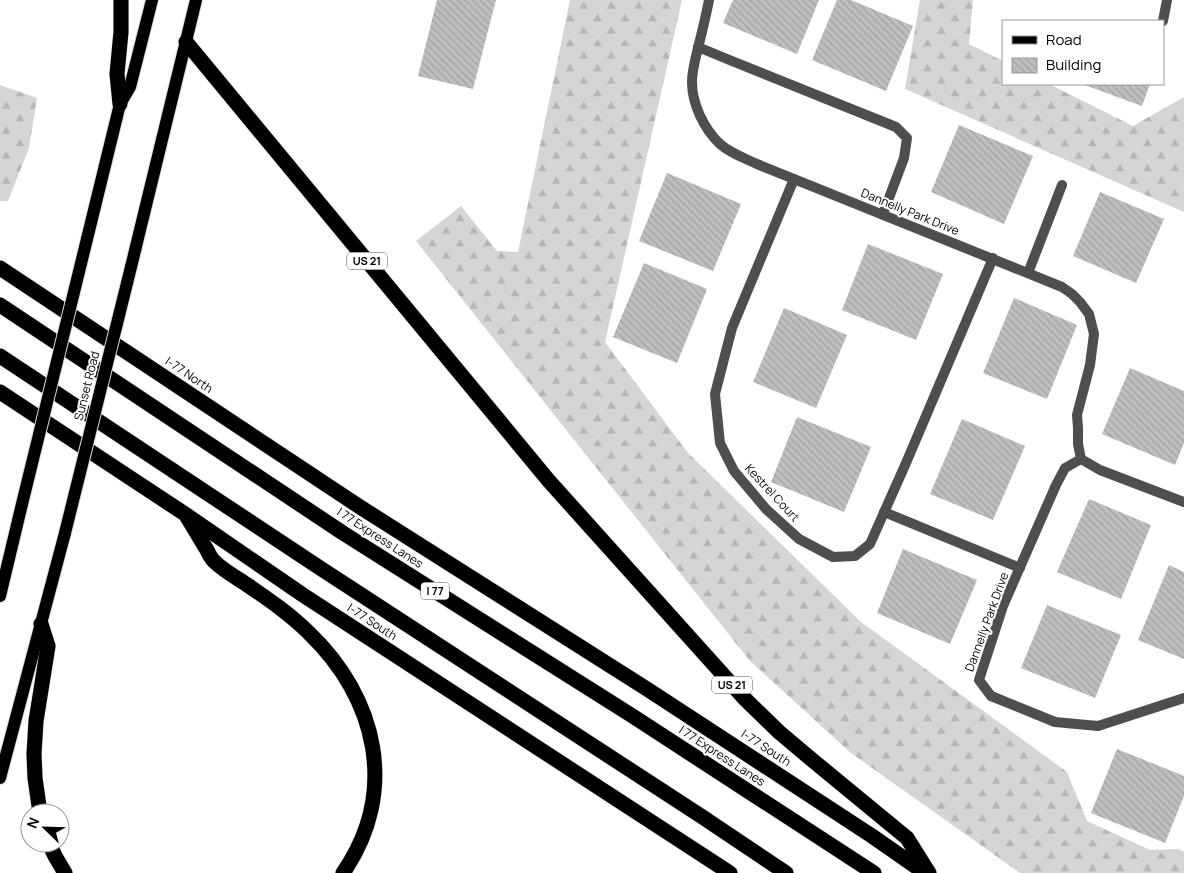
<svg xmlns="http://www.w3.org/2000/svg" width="1184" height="873" viewBox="0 0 1184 873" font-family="Manrope,sans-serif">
	<defs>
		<pattern id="forest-firs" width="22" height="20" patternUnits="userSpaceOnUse" patternTransform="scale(1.25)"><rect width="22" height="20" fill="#d5d5d5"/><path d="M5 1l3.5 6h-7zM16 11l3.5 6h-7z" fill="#b5b5b5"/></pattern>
		<pattern id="building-back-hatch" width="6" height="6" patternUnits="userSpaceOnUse" patternTransform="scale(1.25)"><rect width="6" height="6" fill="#bebebe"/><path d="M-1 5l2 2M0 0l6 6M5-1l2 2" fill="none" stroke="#a2a2a2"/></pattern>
	</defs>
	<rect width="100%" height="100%" fill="#fff"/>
	<path fill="url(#forest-firs)" d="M570,0h112l-77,342 83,111 173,169 206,150 20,49 63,29 29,-1 5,3v21h-164l-169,-120 -101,-92 -334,-420 45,-35 36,45 21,1z
		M920,0h53l-4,44 34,17v23h46l84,42 51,-29v115l-279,-123z
		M0,85l37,13 -8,50 -21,53h-8z"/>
	<path fill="url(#building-back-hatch)" d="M437,0h59l-23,89 -55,-13z
		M733,0h86l-22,54 -74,-31z
		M837,0h14l62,26 -27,65 -74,-31z
		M1082,84h68l-8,22z
		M959,125l74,31 -29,68 -73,-32z
		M667,173l74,31 -28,67 -74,-30z
		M1100,192l64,27 -28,64 -63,-27z
		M868,244l75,30 -27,66 -74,-30z
		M644,263l63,26 -30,74 -64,-26z
		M1014,298l63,27 -30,74 -64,-26z
		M784,308l63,27 -31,73 -63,-26z
		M1130,368l54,23v52l-9,22 -73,-31z
		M797,417l74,30 -27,65 -73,-30z
		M962,419l63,27 -32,74 -63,-26z
		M1089,499l62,26 -30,74 -64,-27z
		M903,549l74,31 -27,64 -73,-31z
		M1169,565l15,7v87l-46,-19z
		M1047,605l74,30 -26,63 -74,-30z
		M1117,749l67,27v20l-19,47 -74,-30z"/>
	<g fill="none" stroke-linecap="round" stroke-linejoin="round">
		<defs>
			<path id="primary" d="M87,239l33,-135 10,-17 22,-87
				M131,267l65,-267
				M0,596l22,-92
				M0,778l65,-245"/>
			<path id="highway" d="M186,42l363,439 195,217 35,34 32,27 96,79 22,35
				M120,104l-3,-30 4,-42v-32
				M0,268l360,239 287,182 225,147 53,37
				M0,305l343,228 288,182 243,158
				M0,356l320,212 381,248 85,57
				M0,392l185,122 118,81 427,278
				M187,517c7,11 13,22 20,33 2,4 4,9 8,12 9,9 21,15 31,22 22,15 44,30 63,49 68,65 90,159 34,240
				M40,813l-5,-35 -1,-24 2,-33 12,-75 -7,-22
				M49,843l6,13 10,17"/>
		</defs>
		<use href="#primary" stroke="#dbdbdb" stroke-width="14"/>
		<use href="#highway" stroke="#dbdbdb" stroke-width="16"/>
		<path stroke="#4e4e4e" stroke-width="10" d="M1163,21l4,-21
			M698,47l29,12 169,68 11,11 -3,20 -21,56
			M794,179l-62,149 -17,66 5,49 14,28 32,38 33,30 34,18 22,-1 15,-12 36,-81 87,-205
			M1028,273l34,-88"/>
		<path stroke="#4e4e4e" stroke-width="10" d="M709,0c-3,16 -7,32 -11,48 -3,12 -6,23 -6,34 0,22 12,47 28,62 10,9 24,14 37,20l305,123 10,7 8,8 9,12 5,20 -4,31 -13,50 1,13v16l3,15 19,11 84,32
			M1081,459l-16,9 -9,17 -53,121 -24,74 12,16 64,26 43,4 86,-28
			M884,512l136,56"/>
		<use href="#primary" stroke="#000" stroke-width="12"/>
		<use href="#highway" stroke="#000" stroke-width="15"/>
		<defs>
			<path id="primary-bridge" d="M22,504l65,-265
				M65,533l66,-266"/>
		</defs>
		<use href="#primary-bridge" stroke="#dbdbdb" stroke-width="14" stroke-linecap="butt"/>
		<use href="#primary-bridge" stroke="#000" stroke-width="12"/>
	</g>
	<g text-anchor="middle" stroke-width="4" stroke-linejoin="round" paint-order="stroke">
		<g fill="#fff" stroke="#4c4c4c" stroke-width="1">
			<rect x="347" y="252.5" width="40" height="17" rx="4"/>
			<rect x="421" y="582.5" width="28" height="17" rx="4"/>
			<rect x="712" y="676.5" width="40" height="17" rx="4"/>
		</g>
		<g font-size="11" font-weight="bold" fill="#000">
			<text x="367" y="265">US 21</text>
			<text x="435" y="595">I 77</text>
			<text x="732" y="689">US 21</text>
		</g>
		<g font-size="12" fill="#000" stroke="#fff">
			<text transform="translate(910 212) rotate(22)" y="4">Dannelly Park Drive</text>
			<text transform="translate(189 375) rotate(34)" y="4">I-77 North</text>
			<text transform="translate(87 386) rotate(-76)" y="4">Sunset Road</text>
			<text transform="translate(772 493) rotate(47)" y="4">Kestrel Court</text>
			<text transform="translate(380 538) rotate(33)" y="4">I 77 Express Lanes</text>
			<text transform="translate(372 622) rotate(33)" y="4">I-77 South</text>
			<text transform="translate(987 622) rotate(-70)" y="4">Dannelly Park Drive</text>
			<text transform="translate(766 748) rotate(33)" y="4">I-77 South</text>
			<text transform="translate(722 756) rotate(33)" y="4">I 77 Express Lanes</text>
		</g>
	</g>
	<rect x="1002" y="20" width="162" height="65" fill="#ffffff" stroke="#999999"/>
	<rect x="1012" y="36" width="25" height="8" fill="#000000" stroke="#999999"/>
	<text x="1046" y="45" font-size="15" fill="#000000">Road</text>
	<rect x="1012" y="58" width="25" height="15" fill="url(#building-back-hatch)" stroke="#999999"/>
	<text x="1046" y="70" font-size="15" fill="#000000">Building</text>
	<g transform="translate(45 828) rotate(293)"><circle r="24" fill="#ffffff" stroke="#999999"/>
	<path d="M0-4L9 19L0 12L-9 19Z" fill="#000000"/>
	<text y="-8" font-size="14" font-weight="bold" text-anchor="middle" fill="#000000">N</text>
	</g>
</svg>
